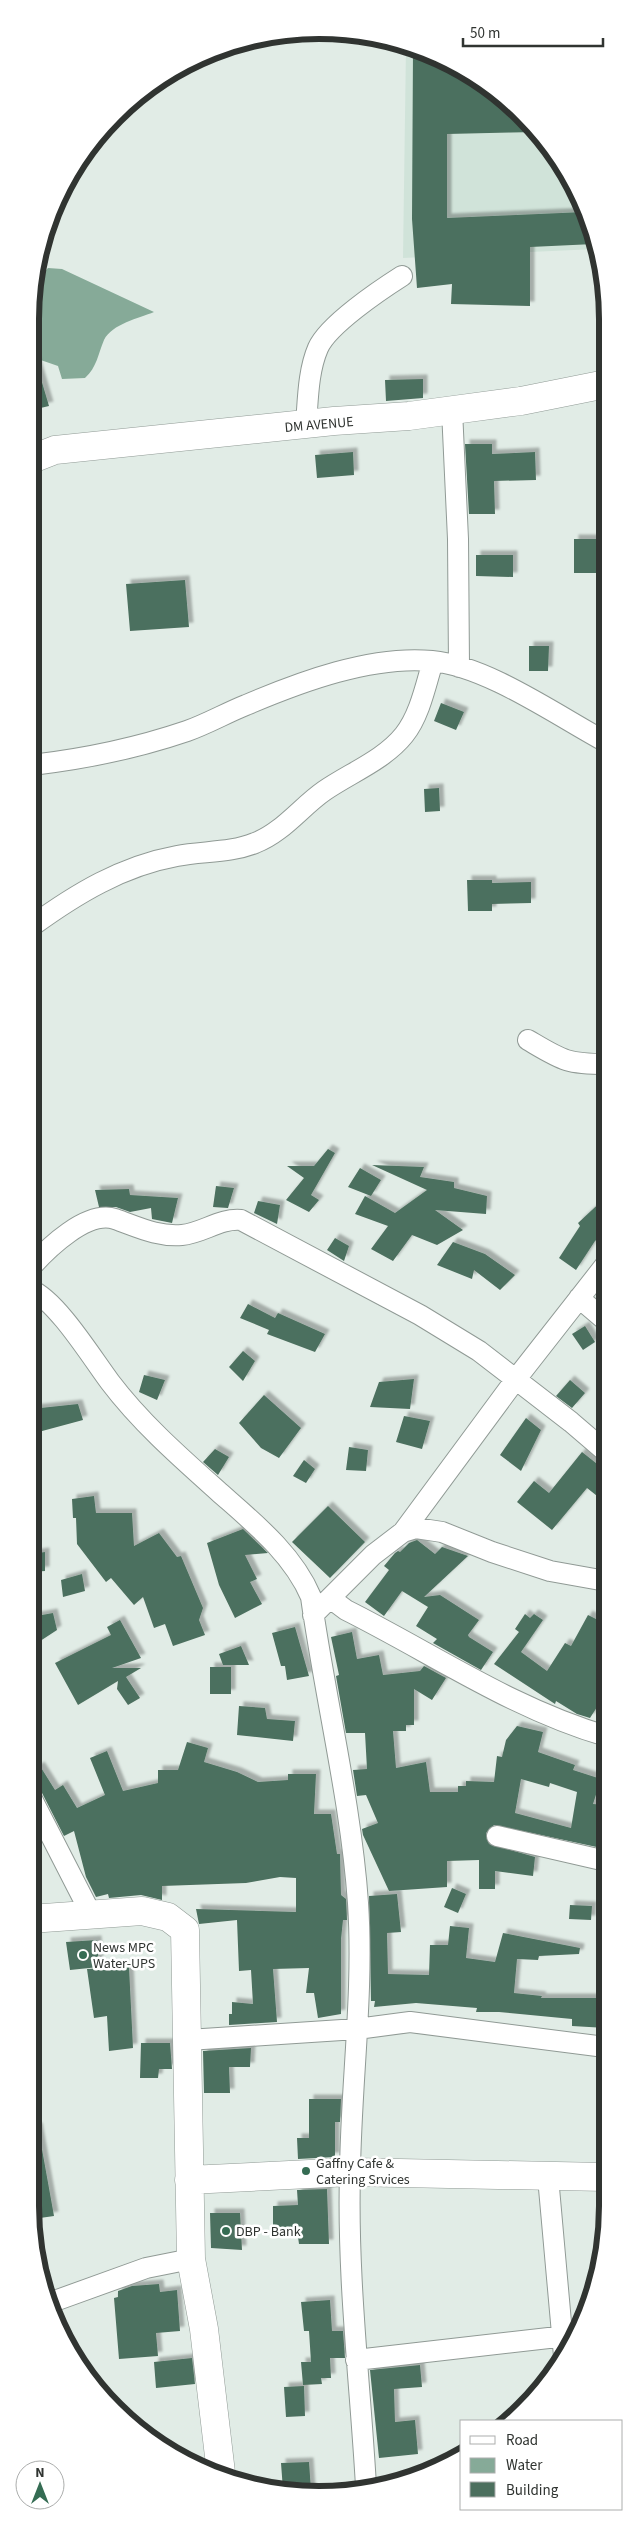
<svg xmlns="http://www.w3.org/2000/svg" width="638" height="2525" viewBox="0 0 638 2525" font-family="'Source Sans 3',sans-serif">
	<defs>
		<filter id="shadow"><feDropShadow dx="4.5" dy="-4.5" stdDeviation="1" flood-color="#0004"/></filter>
	</defs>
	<rect width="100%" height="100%" fill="#e1ece6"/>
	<path fill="#d0e3d9" d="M406,47l41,13 77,55 54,76 18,58 -193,9z"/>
	<path fill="#86aa98" d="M48,268l14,1 92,43c-15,6 -42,12 -50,28 -6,14 -7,27 -19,38l-23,1 -4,-13 -26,-9 1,-73z"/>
	<path fill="#4c6f5e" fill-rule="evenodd" filter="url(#shadow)" d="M413,50l34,10 77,55 12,17 -89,2v84l137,-6 10,32 -64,3v59l-79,-2 1,-20 -35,4 -5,-69z
		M36,362l13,44 -17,4v-47z
		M423,379v19l-37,3 -1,-21z
		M465,444h27v10l43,-2 1,28 -42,1 1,33h-26z
		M353,452l1,23 -37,3 -2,-23z
		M574,539h23v34h-23z
		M476,555h37v22l-37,-1z
		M185,580l4,47 -59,4 -4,-47z
		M529,646h20l-1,25h-19z
		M441,703l23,9 -8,18 -22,-9z
		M439,788l1,23 -15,1 -1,-23z
		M467,880h25v3l39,-1v21l-39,1v7h-24z
		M328,1149l7,4 -24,42 8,5 -10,12 -23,-12 18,-22 -17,-12h27z
		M372,1165l52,2 -4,10 34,5v6l33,8 -1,18 -51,-4 28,20 -26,15 -25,-10 -19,26 -22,-12 17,-23 -33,-12 10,-18 30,17 32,-23z
		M360,1168l21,12 -10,16 -23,-9z
		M216,1186l18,2 -6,20 -15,-1z
		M129,1189l1,6 48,3 -6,25 -20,-4 -1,-11 -21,4 -14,-5h-17l-4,-17z
		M606,1197v34l-11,10 -19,29 -17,-12 21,-32 -2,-3z
		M258,1201l22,4 -3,19 -23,-11z
		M335,1238l14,8 -5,15 -17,-11z
		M453,1242l32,12 30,21 -15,15 -26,-20 -2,9 -35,-14z
		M248,1304l27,14 3,-5 47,21 -10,18 -48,-18 2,-4 -29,-12z
		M585,1326l10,16 -12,8 -11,-16z
		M243,1351l12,10 -12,20 -14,-14z
		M144,1375l21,5 -8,20 -18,-8z
		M414,1379l-4,30 -40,-2 9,-25z
		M570,1380l15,13 -13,15 -16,-12z
		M264,1395l37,33 -22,30 -18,-10 -22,-25z
		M78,1404l5,16 -52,14v-25z
		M404,1416l26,5 -8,28 -26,-7z
		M526,1418l15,12 -20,41 -21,-16z
		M349,1447l19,3 -2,21 -20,-1z
		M215,1449l14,8 -11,18 -15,-13z
		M582,1452l24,19v32l-19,-15 -35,42 -35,-28 17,-21 15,12z
		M304,1460l11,9 -9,14 -13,-7z
		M94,1496l2,17h36l2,33 25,-13 18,24 4,-1 22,52 -4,12 6,15 -32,11 -8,-22 -11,4 -11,-31 -9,8 -23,-27 -5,4 -29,-38 -1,-26h-3l-1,-19z
		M328,1506l37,36 -35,36 -38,-36z
		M243,1529l25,24 -23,2 12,24 -7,3 12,22 -27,14 -16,-33 -12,-42z
		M417,1540l18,14 7,-7 26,9 -44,41 16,-2 39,25 -11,15 1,2 24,15 -12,18 -48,-27 4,-4 -21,-13 12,-19 -26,-16 -18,25 -19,-14 24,-32 -5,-4 11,-13 3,-2 2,1 9,-9z
		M45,1552v19l-14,1v-18z
		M82,1574l3,17 -22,6 -2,-17z
		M53,1613l4,17 -26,17v-30z
		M525,1614l5,4 4,-4 9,6 -22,32 26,19 18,-28 6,3 17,-31 18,9v69l-16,25 -13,-4 -21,-13 -1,3 -61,-40 25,-32 -4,-3z
		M120,1620l21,38 -29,10h29l-15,9 14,21 -12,7 -11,-16 1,-8 -40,24 -23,-42 56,-28 -4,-8z
		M295,1627l14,49 -22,4 -2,-14h-4l-9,-33z
		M352,1632l5,27 22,-4 4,20 37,-4 4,-5 22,12 -14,22 -18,-11v36h-8v6h-13l3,37 30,-6 4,30h28v-6h8v-5l28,1 3,-26 5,1 4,-17 11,-14 26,6 -5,20 37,13 -2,5 28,9 -8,25 13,1v44l-112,-24 -8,8 3,11 46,13 -2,19 -38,-5v18h-16v-29l-32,1v26l-58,4 -26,-56 -1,-6 16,-6 -12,-28 -9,1 -4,-26 14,-1 -2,-36h-19l-10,-57 3,-1 -8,-38zM521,1779l28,8 1,-4 27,9 -6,36 -56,-15z
		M241,1646l8,19h-26l-4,-11z
		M210,1667h21v27h-21z
		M239,1706l26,2 2,11 28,2 -2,20 -56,-6z
		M187,1742l21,6 -4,14 33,10 21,10 30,-2v-6h28l-2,40h17l6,40h3l1,41 5,4 1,21h-4l-2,19v75l-23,4 -4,-25h-8l3,-25 -36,1 4,53 -48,3v-11h3v-12l21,2 -2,-34 -12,1 -2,-51 -38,4 -3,-15 100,3v-34l-16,-1 -34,6 -84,3v14l-21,-5 -32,3 -1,-4 -12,3 -10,-20 -12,-46 -10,5 -23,-45 -4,-4 -6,-2v-13l9,-6 15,24 8,-5 14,23 28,-13 -15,-37 17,-7 16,40 35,-8v-13h20z
		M452,1888l14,6 -8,19 -14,-6z
		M397,1894l4,38 -14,1 1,41 41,1 1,-30h18l2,-19 19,2 -3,30 29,4 8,-29 77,15 -1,6 -40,2 -1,4 -21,-1 -3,34 28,3 -1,2h65v30l-34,-2v-7l-73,-7h-23l1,-4 -61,-5 -42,4 1,-6h-4l-2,-105z
		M570,1905l22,1 -1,14 -22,-1z
		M97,1940l2,27 -29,3 -4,-28z
		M129,1967l4,81 -24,3 -2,-35 -13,2 -7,-49z
		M141,2043h29l2,26h-13l-1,9h-18z
		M251,2048l-1,19h-21l1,26h-26l-1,-42z
		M309,2099h32l-1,23h-5v35l-37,2 -1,-21h12z
		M30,2127h8l16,89 -21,3 -3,-13z
		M327,2189l2,55h-30l-1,-7h-25v-31l25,-1 -1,-15z
		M210,2213h30l2,37 -31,-2z
		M159,2284l1,8 17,-2 3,41 -24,2 2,23 -39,3 -5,-61 4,-1v-6l14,-5z
		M330,2300l2,31h11l2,27h-15l1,20h-10l1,6 -19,1 -2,-23h10l-2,-31h-5l-3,-29z
		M192,2358l3,26 -39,4 -2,-26z
		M420,2365l2,22 -28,2 1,33 20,-2 3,34 -39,4 -9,-88z
		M304,2386l1,30 -19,1 -2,-30z
		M309,2462l2,28h-28l-2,-27z"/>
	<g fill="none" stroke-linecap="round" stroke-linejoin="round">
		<defs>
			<path id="street" d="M452,410l6,129 1,128
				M306,424c2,-24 2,-53 12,-76 10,-23 62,-58 84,-72
				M32,765c52,-6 105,-17 155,-34 20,-7 39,-18 59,-26 54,-23 126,-50 186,-44 55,5 124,54 174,81
				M32,926c44,-32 90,-60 145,-70 25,-5 54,-3 78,-13 27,-10 46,-36 69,-52 26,-18 60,-31 80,-56 16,-20 22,-51 29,-74
				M528,1040c34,20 38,24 78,24
				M31,1267c17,-19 56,-57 84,-48 23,8 42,18 67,16 21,-2 38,-17 59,-15l179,95 59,36 92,71 35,30
				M31,1290c26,11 61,68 79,92 31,41 71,76 109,110 34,30 74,62 92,105 14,101 40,205 47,306 6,89 -7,180 -8,269 -3,105 10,209 16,314
				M579,1298l27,23
				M403,1532l113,-153 90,-115
				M330,1598l16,12c86,43 167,99 260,126
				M313,1615l60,-60 30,-23 13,-4 26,4 50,20 58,19 56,10
				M31,1797l61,119
				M497,1836l109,25
				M188,2040l169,-11 53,-7 195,25
				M548,2177l16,179
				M49,2303l97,-35 45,-9
				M356,2360l219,-25"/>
			<path id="secondary" d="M32,459l23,-9 279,-29 75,-5 112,-15 85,-17
				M30,1919l112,-8 26,6 17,13 6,329 13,70 17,144
				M189,2180l161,-8 255,5"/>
		</defs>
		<use href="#street" stroke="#909a95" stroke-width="22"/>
		<use href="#secondary" stroke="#909a95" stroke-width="29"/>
		<use href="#street" stroke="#fff" stroke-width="20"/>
		<use href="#secondary" stroke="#fff" stroke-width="28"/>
	</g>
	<g fill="#356c53" stroke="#fff" stroke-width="2">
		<circle cx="83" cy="1955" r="5"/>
		<circle cx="306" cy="2171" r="5"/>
		<circle cx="226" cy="2231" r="5"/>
	</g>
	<g text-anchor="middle" stroke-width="5" stroke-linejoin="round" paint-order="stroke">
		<g font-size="14" fill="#303431" stroke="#fff">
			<text transform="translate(319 424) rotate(-5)" y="5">DM AVENUE</text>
		</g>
		<g font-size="14" fill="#303431" stroke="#fff" text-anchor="start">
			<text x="93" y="1952">News MPC<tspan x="93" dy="16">Water-UPS</tspan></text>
			<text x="316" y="2168">Gaffny Cafe &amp;<tspan x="316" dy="16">Catering Srvices</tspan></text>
			<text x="236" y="2236">DBP - Bank</text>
		</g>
	</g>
	<path d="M0 0H638V2525H0ZM319 39H319A280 280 0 0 1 599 319V2206A280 280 0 0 1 319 2486H319A280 280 0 0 1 39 2206V319A280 280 0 0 1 319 39Z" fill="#fff" fill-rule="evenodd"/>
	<path fill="none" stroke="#303431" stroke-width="6" d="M319 39H319A280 280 0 0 1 599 319V2206A280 280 0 0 1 319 2486H319A280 280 0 0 1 39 2206V319A280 280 0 0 1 319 39Z"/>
	<rect x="460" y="2420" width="162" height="90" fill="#ffffff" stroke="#acaead"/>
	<rect x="470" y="2436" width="25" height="8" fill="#ffffff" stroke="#acaead"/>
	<text x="506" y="2445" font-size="15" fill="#303431">Road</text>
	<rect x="470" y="2458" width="25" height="15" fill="#86aa98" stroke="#acaead"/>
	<text x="506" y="2470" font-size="15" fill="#303431">Water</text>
	<rect x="470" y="2482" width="25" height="15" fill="#4c6f5e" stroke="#acaead"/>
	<text x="506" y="2495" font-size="15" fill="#303431">Building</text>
	<g transform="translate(40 2485)"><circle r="24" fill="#ffffff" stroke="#acaead"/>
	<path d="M0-4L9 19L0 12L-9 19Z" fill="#356c53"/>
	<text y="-8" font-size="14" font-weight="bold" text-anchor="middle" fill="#303431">N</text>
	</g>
	<path d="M463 38v8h140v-8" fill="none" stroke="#303431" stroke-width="2.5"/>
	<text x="470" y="38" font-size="15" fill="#303431" stroke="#ffffff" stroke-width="4" paint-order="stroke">50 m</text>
</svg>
